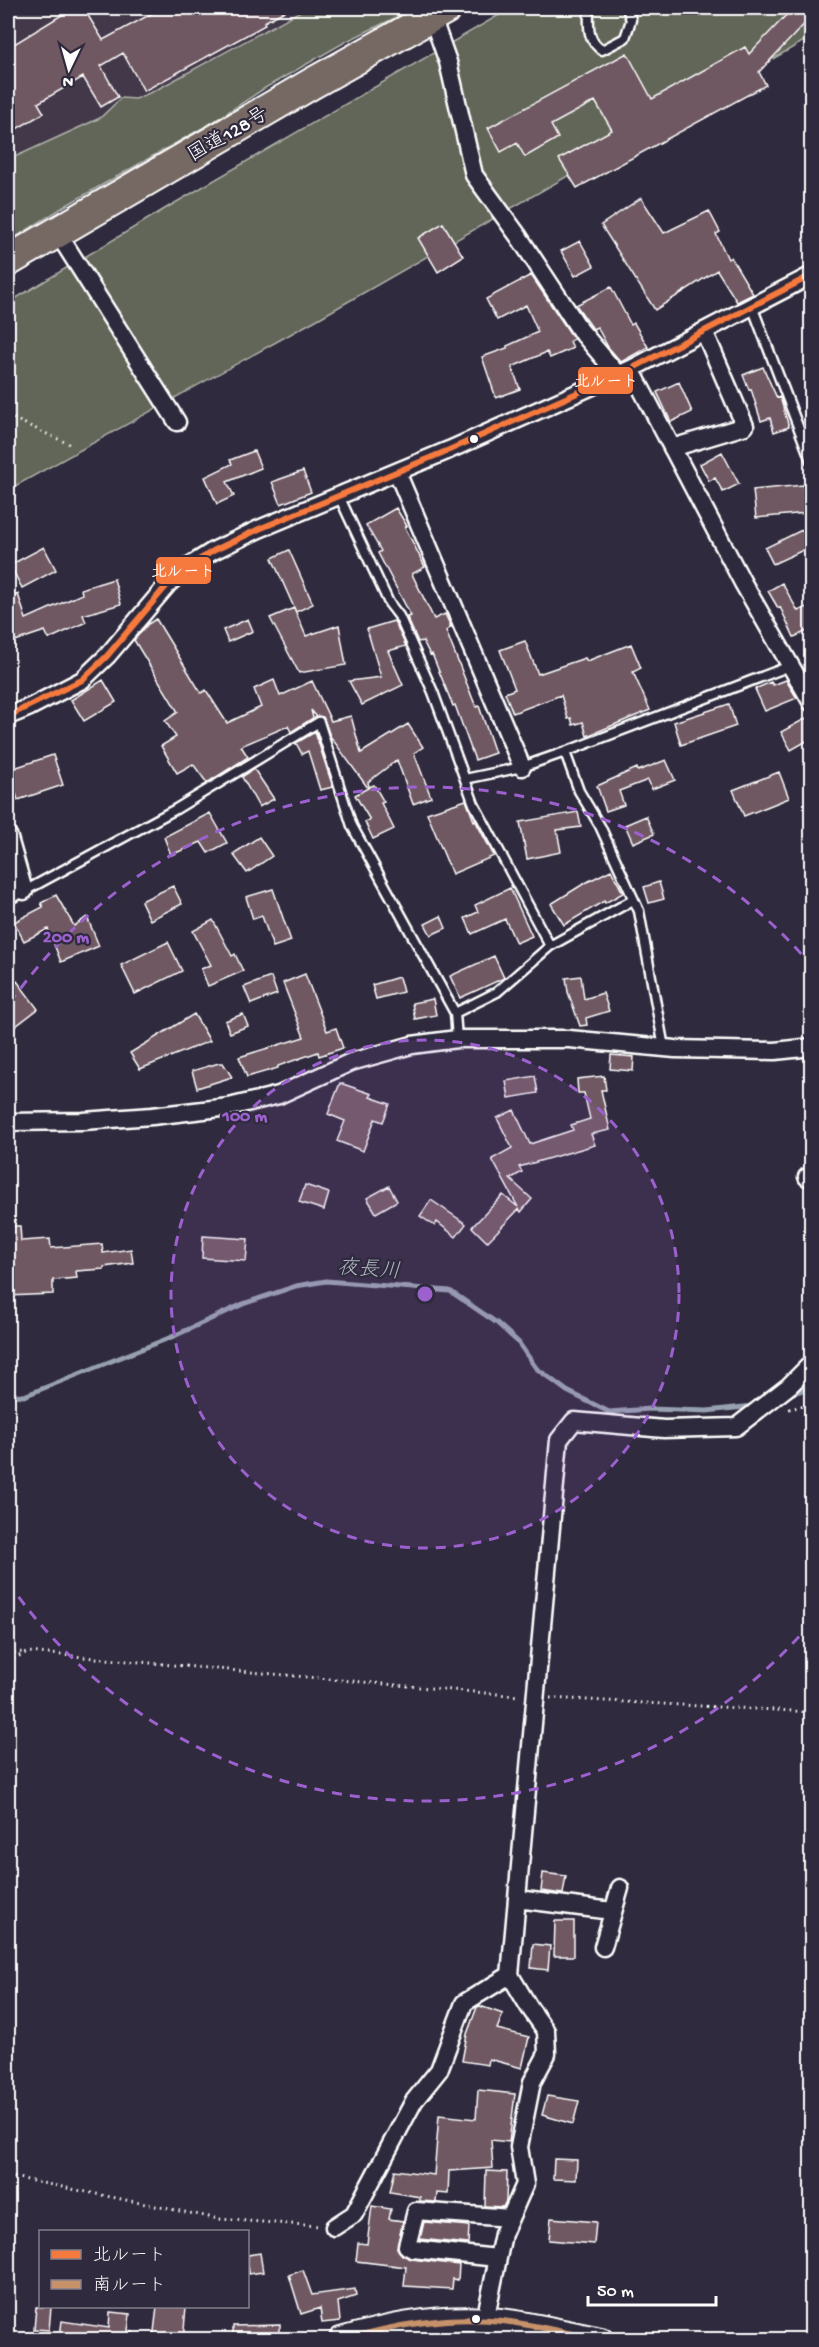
<svg xmlns="http://www.w3.org/2000/svg" width="819" height="2347" viewBox="0 0 819 2347" font-family="'Gochi Hand','Klee One',sans-serif">
	<rect width="100%" height="100%" fill="#2f2a3d"/>
	<filter id="ink" filterUnits="userSpaceOnUse"><feTurbulence type="fractalNoise" baseFrequency=".0167" numOctaves="2"/><feDisplacementMap in="SourceGraphic" scale="12" xChannelSelector="R" yChannelSelector="G"/><feConvolveMatrix kernelMatrix="1 2 1 2 8 2 1 2 1" color-interpolation-filters="sRGB"/></filter>
	<g filter="url(#ink)">
		<path fill="#423848" d="M8,8h394l-394,231z"/>
		<path fill="#626658" stroke="#b0b2ac" stroke-width="1.5" d="M306,8h109l-68,33 -82,47 -52,34 -148,84 -57,36v-82l92,-42 21,-20 15,1 20,-9z
			M511,8h300v29l-495,283 -308,170v-187l160,-96z"/>
		<g fill="none" stroke-linecap="round" stroke-linejoin="round">
			<path stroke="#97a0b0" stroke-width="5" d="M8,1394l16,2 150,-60 69,-32 53,-18 30,-5 124,10 47,32 21,19 18,26 31,23 42,21 41,-3 57,2 46,-5
				M787,1395l25,-8"/>
		</g>
		<path fill="#705962" stroke="#fff" stroke-width="1.5" d="M73,8l11,1 19,31 59,-32h128l-26,14 1,3 -121,66 -21,-38 -22,13 17,31 -17,10 -18,-30 -45,26 6,10 -36,21v-93l8,2z
			M793,8h19v8l-53,56 7,13 -189,103 -18,-29 53,-29 -17,-29 -44,24 7,13 -33,19 -8,-14 -16,9 -13,-24 139,-75 25,46 93,-52 4,7z
			M641,198l23,35 45,-22 11,21 -4,2 12,25 3,-2 22,37 -16,8 -20,-32 -62,40 -54,-85z
			M443,223l20,33 -25,16 -20,-34z
			M580,241l14,25 -19,10 -14,-25z
			M531,275l43,64 -4,2 3,7 -23,10 -3,-6 -35,15 8,22 -24,9 -14,-41 25,-9v-2l31,-14 -12,-27 -29,15 -11,-21z
			M611,287l20,38 3,-2 14,24 -27,15 -13,-15 -11,-20 -4,2 -17,-24z
			M763,367l14,31 3,-1 9,30 -15,5 -4,-14 -9,3 -10,-32 -2,1 -6,-15z
			M679,382l13,30 -21,10 -14,-30z
			M254,451l7,17 -34,14 7,14 -17,8 -12,-27 27,-13 -2,-4z
			M722,452l17,32 -16,8 -8,-14 -6,3 -9,-17z
			M303,471l8,21 -30,12 -9,-22z
			M803,485l3,28 -50,5 -3,-28z
			M396,508l11,18 -2,1 20,40 -13,7 22,45 11,-5 6,13 -5,4 30,76 3,-1 16,47 -20,7 -20,-55 -2,1 -21,-52 -2,1 -7,-14 -5,1 -11,-25 4,-1 -33,-63 3,-2 -15,-26z
			M812,525v21l-39,18 -8,-16z
			M44,547l12,23 -34,18 -12,-23z
			M289,550l24,54 -17,8 -24,-54z
			M114,579l7,25 -38,11 3,7 -37,17 -4,-8 -30,10 -7,-23v-20l10,-4 8,25 56,-25 -1,-5z
			M782,583l16,28 14,-6v24l-18,8 -14,-30 -2,1 -10,-17z
			M294,608l12,28 33,-11 7,40 -47,8 -29,-55z
			M156,619l45,74 5,-3 21,33 34,-16 -7,-18 20,-9 6,16 32,-15 19,40 20,-5 10,37 47,-29 15,23 -9,6 17,44 -18,7 -16,-44 -29,22 1,5 5,-2 10,17 -3,1 13,26 -21,10 -8,-17 5,-2 -15,-25 13,-7 -38,-52 -7,-19 -7,-1 -5,-6 2,8 -22,14 -3,-6 -47,20 7,11 -41,26 -14,-19 -16,9 -16,-27 15,-9 -11,-16 13,-9 -44,-72 14,-16z
			M248,619l5,12 -25,11 -5,-12z
			M394,621l12,25 -18,5 15,34 -41,20 -13,-24 32,-4 -14,-48z
			M525,641l13,33 47,-16 2,3 44,-17 10,24 -8,4 17,38 -63,26 -4,-14 -10,3 -2,-7 -3,1 -7,-24 -48,18 -8,-20 10,-4 -15,-39z
			M103,680l13,22 -32,19 -13,-21z
			M786,680l11,18 -32,13 -10,-22 16,-7 2,3z
			M729,704l7,22 -55,19 -7,-23z
			M812,715v23l-21,12 -10,-18z
			M315,732l18,55 -13,3 -12,-39 -6,3 -6,-11z
			M53,755l10,30 -45,15 -10,-30z
			M666,760l9,20 -23,9 -4,-9 -29,11 5,14 -18,6 -9,-25 40,-18 1,3z
			M254,769l20,30 -15,8 -17,-30z
			M779,772l10,26 -45,18 -11,-26z
			M466,800l8,21 1,-1 19,36 -42,18 -25,-61z
			M578,812l3,15 -24,3 4,22 -34,7 -7,-37z
			M210,813l17,30 -19,10 -7,-11 -30,13 -7,-18z
			M646,816l8,18 -21,9 -8,-18z
			M259,837l13,19 -25,17 -14,-19z
			M611,870l12,23 -18,10 -1,-2 -40,24 -13,-21 34,-21z
			M659,882l5,17 -15,4 -5,-16z
			M173,886l9,18 -32,16 -9,-19z
			M510,888l22,48 -16,7 -11,-24 -33,15 -7,-16 13,-6 -3,-7z
			M273,889l18,52 -18,6 -11,-31 -9,3 -7,-22z
			M56,895l18,31 13,-9 12,29 -38,16 -13,-33 -24,12 -10,-19 29,-15 -2,-4z
			M441,916l5,12 -15,7 -6,-11z
			M213,920l19,36 3,-2 8,17 -35,15 -7,-17 10,-4 -18,-34z
			M168,942l14,29 -47,23 -14,-29z
			M494,956l10,22 -44,20 -10,-22z
			M305,974l22,57 9,-3 7,20 -24,8 -1,-4 -40,14v2l-31,9 -8,-20 65,-20 -21,-54z
			M581,976l3,23 19,-6 6,18 -23,7 1,7 -7,1 -12,-34 -2,-14z
			M271,977l6,17 -26,10 -7,-17z
			M399,977l4,15 -27,7 -4,-14z
			M17,981l21,28 -30,23v-43z
			M433,999l3,16 -21,4 -3,-16z
			M194,1014l16,27 -70,28 -10,-16z
			M243,1014l5,12 -18,7 -5,-12z
			M611,1055l23,2 -1,14 -23,-2z
			M219,1063h4l9,14 -35,11 -5,-17z
			M535,1076l3,17 -29,5 -3,-17z
			M604,1076l2,14h-5l9,40 -19,4 4,11 -76,22 3,5 -12,7 22,20 -11,13 -2,-3 -32,33 -15,-15 31,-32 15,12 -26,-48 20,-11 -15,-30 17,-8 16,34 43,-14 -2,-5 19,-6 -6,-26h-6l-1,-14z
			M340,1083l32,11 -2,3 20,7 -7,18 -8,-3 -12,32 -26,-10 8,-20 -17,-7z
			M305,1185l24,8 -5,17 -25,-8z
			M389,1186l8,15 -21,12 -9,-15z
			M431,1200l35,24 -10,13 -19,-15 -2,4 -15,-10z
			M8,1226h12l1,15 29,-2 1,9 51,-4 1,9 28,-4 2,14 -29,4v2l-28,2 1,7 -24,2v14l-45,2z
			M203,1236l45,3 -2,22 -44,-3z
			M543,1873l23,3 -3,18 -22,-3z
			M555,1921h19v35h-20z
			M533,1944l17,2 -2,24 -17,-2z
			M480,2006l23,8 -6,15 32,8 -7,31 -33,-9 -1,6 -26,-4 5,-27 10,-27z
			M478,2090l37,4 -6,48 -18,-2 2,28 -44,3 -1,23 -11,-1 -1,9 -16,-1v-4l-30,-5 5,-22 39,5 5,-60 37,4z
			M547,2096l32,5 -6,23 -31,-9z
			M554,2159l23,1 -1,20 -23,-1z
			M486,2171l21,1 -1,29 -3,6 -18,-1z
			M372,2206l19,3 -2,10 14,2 -6,27 5,7 10,4 47,6 -1,15 -5,-1 -1,10 -48,-3 2,-19 -50,-6 2,-18 9,1z
			M551,2218l45,4 -2,22 -45,-4z
			M424,2222l45,4 -1,18 -48,-5z
			M260,2253l3,19 -15,2v-19z
			M303,2270l9,25 43,-6 1,7 -18,6 2,19 -18,2 -2,-15 -19,6 -12,-39z
			M36,2307h15l-2,23 -15,-1z
			M157,2307h29l-3,33h-30z
			M110,2312l20,2 -2,17 5,1v8h-50l-23,-4 2,-15 47,7z
			M280,2325v15h-47v-14z"/>
		<g fill="none" stroke-linecap="round" stroke-linejoin="round">
			<defs>
				<path id="lane" d="M589,8c0,16 -3,32 13,42l23,-12 6,-18 -4,-12
					M752,306l60,157
					M339,496l50,107 10,13 34,76 41,112 76,142
					M565,752l225,-86
					M465,779l57,-12 43,-15 14,39 21,35 39,85 25,137
					M8,900l168,-91 143,-87 33,104 103,187 2,26
					M455,1013l42,-21 53,-46 83,-46"/>
				<path id="street" d="M432,17l16,45 26,113 45,62 61,93 38,45
					M57,232l120,190
					M631,369l112,214 69,120
					M672,448l73,-22 -41,-95
					M397,472l125,295
					M8,716l22,-9 52,-27 25,-24 61,-72 18,-16 27,-17 46,-22 190,-79 182,-81 181,-94
					M8,835l16,56
					M8,1122l75,-1 69,-5 77,-9 50,-12 72,-33 61,-17 45,-6h112l106,10 100,2 37,-4
					M807,1177l5,-1
					M517,1899l95,12
					M603,1947l17,-59
					M334,2227l20,-13 60,-113 25,-31 25,-67 46,-28
					M497,2258l-84,-9 -6,-3 9,-35 94,7
					M487,2320l1,-14 15,-72 22,-50 -6,-37 13,-65 15,-28 -1,-23 -17,-24 -19,-32 49,-535 15,-19 90,8 72,-2 53,-41 23,-23
					M431,2321l1,19"/>
				<path id="secondary" d="M341,2340c47,-14 97,-24 146,-20 38,2 77,13 114,20"/>
				<path id="highway" d="M8,261l303,-177 136,-76"/>
			</defs>
			<use href="#lane" stroke="#fff" stroke-width="13"/>
			<use href="#street" stroke="#fff" stroke-width="21"/>
			<use href="#secondary" stroke="#fff" stroke-width="28"/>
			<use href="#highway" stroke="#fff" stroke-width="34"/>
			<path stroke="#fff" stroke-width="3" stroke-dasharray="1.5 4.5" stroke-linecap="butt" d="M8,416l61,28
				M789,1409l23,-5
				M8,1653l16,-1
				M8,1661l20,-9 491,44
				M550,1698l262,14
				M8,2176l211,43 100,7"/>
			<use href="#lane" stroke="#2f2a3d" stroke-width="8"/>
			<use href="#street" stroke="#2f2a3d" stroke-width="16"/>
			<use href="#secondary" stroke="#2f2a3d" stroke-width="24"/>
			<use href="#highway" stroke="#766964" stroke-width="30"/>
			<defs>
				<path id="bus-1" d="M8,716l74,-36 25,-24 61,-72 18,-16 27,-17 46,-22 190,-79 182,-81 181,-94"/>
				<path id="bus-2" d="M343,2340c52,-15 105,-25 160,-19 32,4 64,12 95,19"/>
			</defs>
			<use href="#bus-1" stroke="#2f2a3d" stroke-width="10"/>
			<use href="#bus-2" stroke="#2f2a3d" stroke-width="10"/>
			<use href="#bus-1" stroke="#f6793e" stroke-width="6"/>
			<use href="#bus-2" stroke="#c7916a" stroke-width="6"/>
		</g>
	</g>
	<circle cx="425" cy="1294" r="254" fill="#9c61cf" fill-opacity=".12"/>
	<g fill="none" stroke="#9c61cf" stroke-width="3" stroke-dasharray="10 8">
		<circle cx="425" cy="1294" r="254"/>
		<path d="M811 1623A507 507 0 0 1 10 1585M10 1003A507 507 0 0 1 811 965"/>
	</g>
	<g fill="#fff" stroke="#2f2a3d" stroke-width="2">
		<circle cx="474" cy="439" r="5"/>
		<circle cx="476" cy="2319" r="5"/>
	</g>
	<g text-anchor="middle" stroke-width="4.5" stroke-linejoin="round" paint-order="stroke">
		<g font-size="20" fill="#fff" stroke="#2f2a3d">
			<text transform="translate(227 133) rotate(-30)" y="7">国道128号</text>
		</g>
		<g font-size="21" font-style="italic" fill="#b1b8c4" stroke="#2f2a3d">
			<text transform="translate(369 1268) rotate(4)" y="7">夜長川</text>
		</g>
	</g>
	<circle cx="425" cy="1294" r="9" fill="#9c61cf" stroke="#2f2a3d" stroke-width="3"/>
	<g font-size="18" text-anchor="middle" font-weight="bold" fill="#9c61cf" stroke="#2f2a3d" stroke-width="4.5" stroke-linejoin="round" paint-order="stroke">
		<text x="66" y="942">200 m</text>
		<text x="245" y="1121">100 m</text>
	</g>
	<g stroke="#2f2a3d" stroke-width="2">
		<rect x="577" y="366" width="57" height="29" rx="6" fill="#f6793e"/>
		<rect x="155" y="556" width="57" height="29" rx="6" fill="#f6793e"/>
	</g>
	<g font-size="16" text-anchor="middle" font-weight="bold" fill="#fff">
		<text x="606" y="386">北ルート</text>
		<text x="183" y="576">北ルート</text>
	</g>
	<rect width="819" height="2347" fill="none" stroke="#2f2a3d" stroke-width="30"/>
	<rect x="15" y="15" width="789" height="2317" fill="none" stroke="#fff" stroke-width="2" filter="url(#ink)"/>
	<rect x="39" y="2230" width="210" height="78" fill="#2f2a3d" stroke="#827f8b" stroke-width="1.5"/>
	<rect x="51" y="2250" width="30" height="9" fill="#f6793e" stroke="#827f8b" stroke-width="1.5"/>
	<text x="93" y="2260" font-size="18" fill="#ffffff">北ルート</text>
	<rect x="51" y="2280" width="30" height="9" fill="#c7916a" stroke="#827f8b" stroke-width="1.5"/>
	<text x="93" y="2290" font-size="18" fill="#ffffff">南ルート</text>
	<g transform="translate(69 69) rotate(185)" stroke="#2f2a3d" stroke-width="4.5" paint-order="stroke">
	<path d="M0-4.5L10 22L0 15L-10 22Z" fill="#ffffff"/>
	<text y="-9" font-size="16" font-weight="bold" text-anchor="middle" fill="#ffffff">N</text>
	</g>
	<path d="M588 2296v9h128v-9" fill="none" stroke="#ffffff" stroke-width="3"/>
	<text x="597" y="2296" font-size="18" fill="#ffffff" stroke="#2f2a3d" stroke-width="4.5" paint-order="stroke">50 m</text>
</svg>
